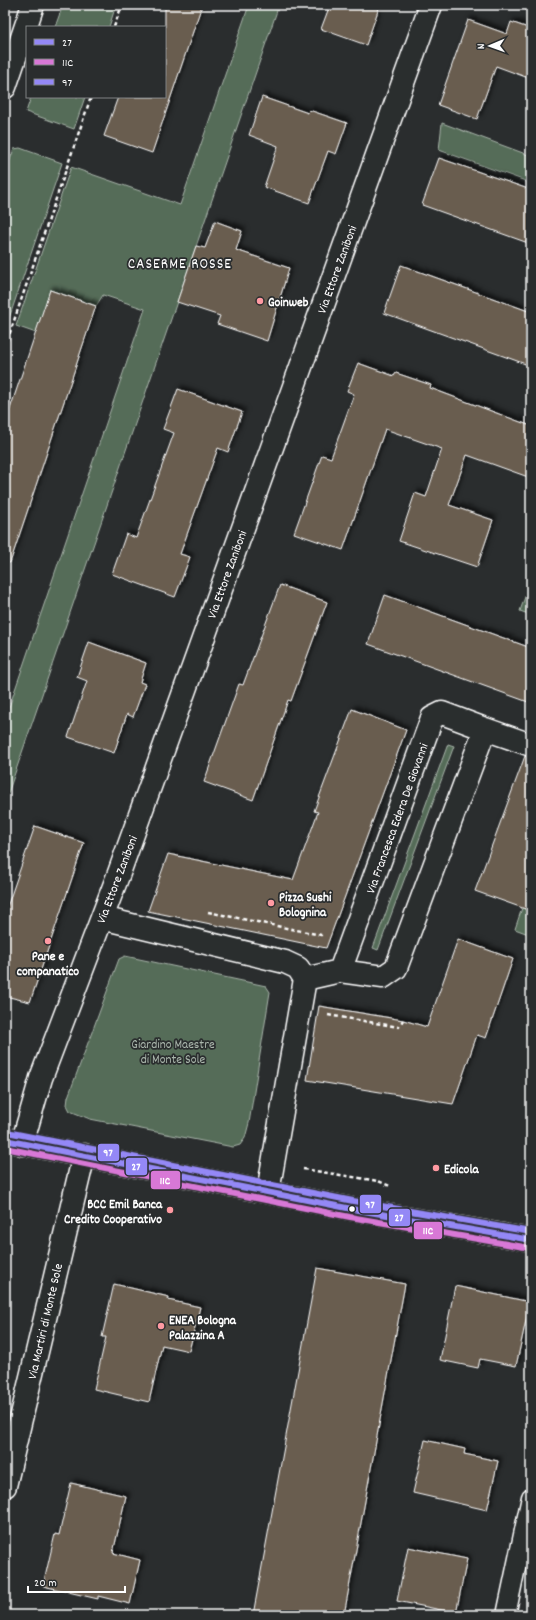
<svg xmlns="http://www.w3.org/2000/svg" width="536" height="1620" viewBox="0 0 536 1620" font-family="Dekko,sans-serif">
	<defs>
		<filter id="shadow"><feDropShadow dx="3.5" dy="-3.5" stdDeviation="2" flood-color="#0009"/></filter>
	</defs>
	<rect width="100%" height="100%" fill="#2a2d2e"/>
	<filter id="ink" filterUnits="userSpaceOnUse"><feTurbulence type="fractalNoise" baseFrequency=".025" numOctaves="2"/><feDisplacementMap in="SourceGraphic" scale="8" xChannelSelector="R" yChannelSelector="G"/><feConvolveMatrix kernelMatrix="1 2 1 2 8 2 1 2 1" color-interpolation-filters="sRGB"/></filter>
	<g filter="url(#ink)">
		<path fill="#556c58" stroke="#aab6ac" d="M63,5h53l-7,22h-54z
			M249,5h30l-274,797v-83l140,-410 -42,-14 -7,11 -46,-16 -14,43 -20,-7 55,-159 109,38z
			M31,97h54l-11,32 -48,-17z
			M442,123l89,33v27l-92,-33z
			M20,148l42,15 -57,167v-157l9,-24z
			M526,594l5,1v20l-11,-4z
			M448,744l6,2 -76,204 -5,-2z
			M522,908l9,3v24l-16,-6z
			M125,956l141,30 4,6 -21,131 -4,15 -5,7 -7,2 -143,-28 -20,-8 -3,-6 1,-8 51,-138z"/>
		<path fill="#695d50" stroke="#fff" filter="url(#shadow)" d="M165,5h37l-50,148 -48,-17 14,-39h47z
			M330,5h50l-14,40 -45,-16z
			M468,20l39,14 4,-12 20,7v50l-35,-13 -19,53 -39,-14z
			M262,97l46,16 1,-3 38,13 -11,31 -8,-3 -19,52 -45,-16 14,-41 -29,-11z
			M439,158l92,32v54l-109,-39z
			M215,221l27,10 -6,19 53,18 -22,73 -50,-17 3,-8 -43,-14 19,-56 9,2z
			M401,265l130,47v54l-147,-53z
			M50,290l46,16 -86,257 -5,-1v-138z
			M358,363l36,13 2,-3 35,12 -1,3 101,38v52l-64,-23 -18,50 44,15 -16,47 -78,-26 16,-48 11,4 16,-48 -57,-20 -42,121 -49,-17 28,-78 9,3 23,-64 -7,-3z
			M178,389l64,23 -14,40 -10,-4 -38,106 10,3 -15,40 -63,-23 14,-40 10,4 38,-105 -11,-4z
			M280,585l47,17 -36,99 -3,-1 -35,100 -49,-18 35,-98 4,1z
			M385,595l146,53v55l-163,-59z
			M89,642l57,21 -6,19 5,2 -12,33 -6,-3 -13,39 -46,-16 19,-56 -10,-4z
			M352,709l54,21 -80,218 -178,-37 20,-57 125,26 25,-68 -4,-1z
			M525,756l6,1v154l-56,-20z
			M35,826l49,17 -54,159 -25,-6v-83z
			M458,939l55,20 -27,79 -9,-3 -24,69 -146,-24 12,-74 84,14 24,7z
			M317,1268l88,16 -61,331h-91z
			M114,1284l55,13 -1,3 32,7 -11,44 -27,-6 -13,57 -55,-13 12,-52h-4z
			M455,1286l75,16 -14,64 -36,-7 -2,9 -38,-8z
			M425,1440l40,9 -1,5 34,7 -11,49 -74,-17z
			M71,1483l55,13 -13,57 27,7 -10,44 -32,-8v3l-55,-13 12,-52 4,1z
			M408,1547l59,12 -11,54 -59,-12z"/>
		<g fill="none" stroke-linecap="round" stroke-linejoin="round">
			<defs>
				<path id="lane" d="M506,1615l25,-118"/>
				<path id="street" d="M102,918l183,44 13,6 7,11 -37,213
					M340,971l92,-253 10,-5 43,16
					M305,979l35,-8 43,6 13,-9 89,-239 46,16
					M22,1144l19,-66 78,-205 312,-868
					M5,1486l79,-331"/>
				<path id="secondary" d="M5,87l28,-82
					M5,1140l347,69 179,31"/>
			</defs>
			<use href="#lane" stroke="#fff" stroke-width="21"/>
			<use href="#street" stroke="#fff" stroke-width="25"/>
			<use href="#secondary" stroke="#fff" stroke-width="25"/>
			<path stroke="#fff" stroke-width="2.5" stroke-dasharray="4 3" stroke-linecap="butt" d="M114,27l8,-22
				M5,347l86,-250
				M208,912l113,23 1,-1
				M328,1015l71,12 4,-7
				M303,1169l75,12 12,5"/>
			<use href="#lane" stroke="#2a2d2e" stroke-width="18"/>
			<use href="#street" stroke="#2a2d2e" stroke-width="22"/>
			<use href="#secondary" stroke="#2a2d2e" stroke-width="22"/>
			<defs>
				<path id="bus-1" d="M5,1140l347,69 179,31"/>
				<path id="bus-2" d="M5,1148l345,69 180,31"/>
				<path id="bus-3" d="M7,1132l346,69 178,31"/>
			</defs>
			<use href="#bus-1" stroke="#2a2d2e" stroke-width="9"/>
			<use href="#bus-2" stroke="#2a2d2e" stroke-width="9"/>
			<use href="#bus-3" stroke="#2a2d2e" stroke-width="9"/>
			<use href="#bus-1" stroke="#9488f6" stroke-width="6"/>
			<use href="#bus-2" stroke="#d878d6" stroke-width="6"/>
			<use href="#bus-3" stroke="#9488f6" stroke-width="6"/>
		</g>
	</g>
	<g fill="#ff9aa2" stroke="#2a2d2e" stroke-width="1.5">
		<circle cx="260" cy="301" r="4"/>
		<circle cx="271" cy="903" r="4"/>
		<circle cx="48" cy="941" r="4"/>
		<circle cx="436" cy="1168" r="4"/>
		<circle cx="170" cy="1210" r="4"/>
		<circle cx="161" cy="1326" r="4"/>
	</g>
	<circle fill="#fff" stroke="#2a2d2e" stroke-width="1.5" cx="352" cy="1209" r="3.5"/>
	<g text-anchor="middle" stroke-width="3.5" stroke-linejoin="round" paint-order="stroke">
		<g font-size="13" fill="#fff" stroke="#2a2d2e">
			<text transform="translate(336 269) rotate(-70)" y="5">Via Ettore Zaniboni</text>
			<text transform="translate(226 574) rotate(-70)" y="5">Via Ettore Zaniboni</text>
			<text transform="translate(396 818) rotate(-70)" y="5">Via Francesca Edera De Giovanni</text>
			<text transform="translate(116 879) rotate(-69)" y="5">Via Ettore Zaniboni</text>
			<text transform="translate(44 1321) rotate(-77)" y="5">Via Martiri di Monte Sole</text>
		</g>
		<g font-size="13" font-weight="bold" fill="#fff" stroke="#2a2d2e" text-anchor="start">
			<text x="268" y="306">Goinweb</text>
			<text x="279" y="901">Pizza Sushi<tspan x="279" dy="15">Bolognina</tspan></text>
			<text x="48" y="960" text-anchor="middle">Pane e<tspan x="48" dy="15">companatico</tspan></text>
			<text x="444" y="1173">Edicola</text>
			<text x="162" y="1208" text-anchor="end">BCC Emil Banca<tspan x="162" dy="15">Credito Cooperativo</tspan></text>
			<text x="169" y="1324">ENEA Bologna<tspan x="169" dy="15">Palazzina A</tspan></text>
		</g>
		<g font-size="13" fill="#aab6ac" stroke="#2a2d2e">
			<text x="173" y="1048">Giardino Maestre<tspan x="173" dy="15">di Monte Sole</tspan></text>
		</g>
		<g font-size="15" letter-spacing="1" fill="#fff" stroke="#2a2d2e">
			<text x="180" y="268">CASERME ROSSE</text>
		</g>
	</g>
	<g stroke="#2a2d2e" stroke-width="1.5">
		<rect x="97" y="1143" width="23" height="19" rx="4" fill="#9488f6"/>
		<rect x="125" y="1157" width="23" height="19" rx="4" fill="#9488f6"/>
		<rect x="150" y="1170" width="31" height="20" rx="4" fill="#d878d6"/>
		<rect x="359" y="1194" width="23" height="20" rx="4" fill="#9488f6"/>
		<rect x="388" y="1208" width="23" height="19" rx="4" fill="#9488f6"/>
		<rect x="413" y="1221" width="30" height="19" rx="4" fill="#d878d6"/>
	</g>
	<g font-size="11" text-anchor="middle" font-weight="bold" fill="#fff">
		<text x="108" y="1156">97</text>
		<text x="136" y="1170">27</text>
		<text x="165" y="1184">11C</text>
		<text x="370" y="1208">97</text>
		<text x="399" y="1221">27</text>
		<text x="428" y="1234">11C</text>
	</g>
	<rect width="536" height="1620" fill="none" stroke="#2a2d2e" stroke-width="20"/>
	<rect x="10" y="10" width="516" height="1600" fill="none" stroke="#fff" stroke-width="1.5" filter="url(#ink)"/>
	<rect x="26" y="26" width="140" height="72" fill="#2a2d2e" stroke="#7f8182"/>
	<rect x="34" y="39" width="20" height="6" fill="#9488f6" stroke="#7f8182"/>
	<text x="62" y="46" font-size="12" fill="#ffffff">27</text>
	<rect x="34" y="59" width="20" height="6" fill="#d878d6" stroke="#7f8182"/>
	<text x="62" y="66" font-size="12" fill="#ffffff">11C</text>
	<rect x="34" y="79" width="20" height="6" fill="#9488f6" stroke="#7f8182"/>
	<text x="62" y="86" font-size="12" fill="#ffffff">97</text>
	<g transform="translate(490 46) rotate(268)" stroke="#2a2d2e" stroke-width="3" paint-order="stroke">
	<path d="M0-3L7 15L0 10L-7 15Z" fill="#ffffff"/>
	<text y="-6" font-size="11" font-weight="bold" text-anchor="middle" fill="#ffffff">N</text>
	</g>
	<path d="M28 1586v6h97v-6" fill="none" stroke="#ffffff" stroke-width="2"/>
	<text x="34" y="1586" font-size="12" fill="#ffffff" stroke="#2a2d2e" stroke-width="3" paint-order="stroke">20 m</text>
</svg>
